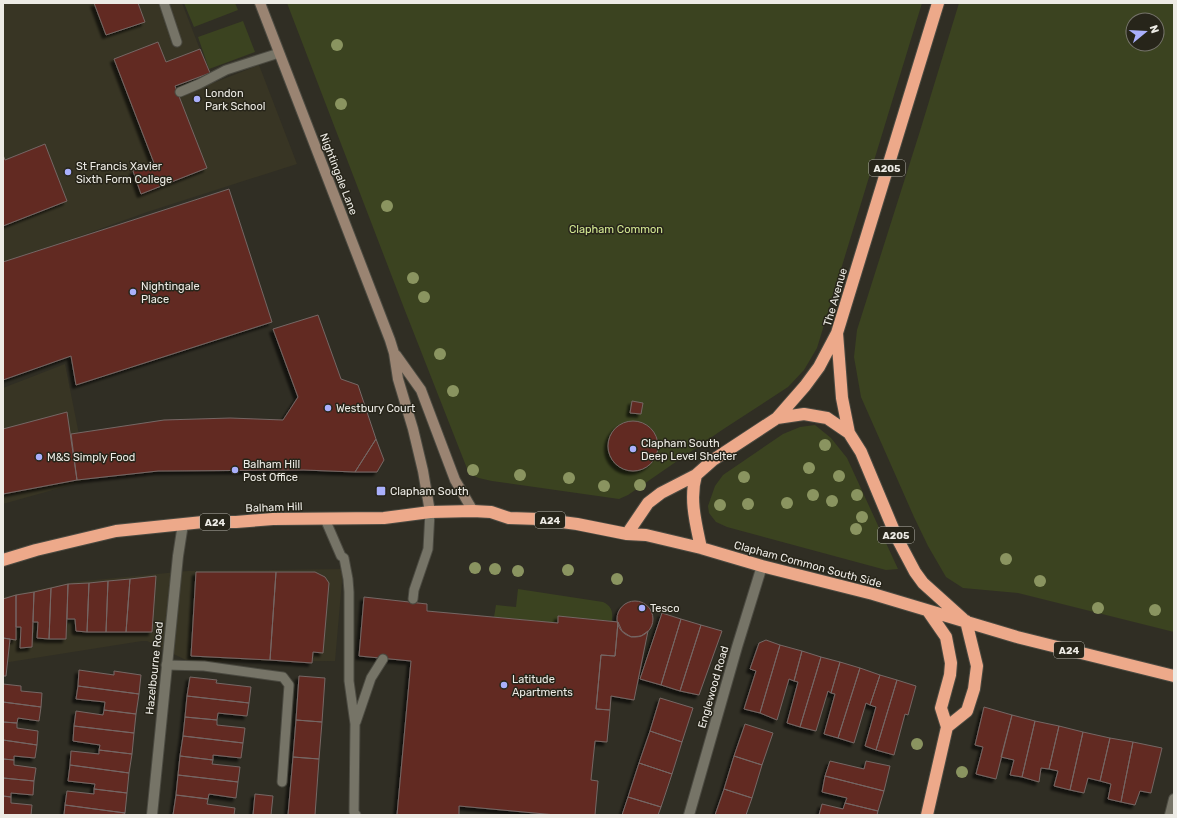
<svg xmlns="http://www.w3.org/2000/svg" width="1177" height="818" viewBox="0 0 1177 818" font-family="Rubik,sans-serif">
	<defs>
		<filter id="shadow"><feDropShadow dx="-3.5" dy="3.5" stdDeviation="1" flood-color="#0009"/></filter>
	</defs>
	<rect width="100%" height="100%" fill="#302e24"/>
	<path fill="#383524" d="M3,3h179l31,80 46,-18 38,99 -150,48 -72,26 -72,24z
		M65,364l23,116 -85,24v-116z
		M343,569l-8,92 -145,1 -43,-21h-5l-139,22v-66l71,-15 114,-11z"/>
	<path fill="#3b4320" fill-rule="evenodd" d="M184,3h51l3,7 -44,17z
		M287,3h635l-105,345 -13,22 -16,17 -66,43 -94,65 -9,4 -127,-18c-9,-2 -18,-3 -24,-10l-64,-163z
		M959,3h215v629l-156,-39 -55,-5 -17,-11 -18,-31 -14,-29 -53,-120 -7,-40 3,-27 63,-199zM1133,20h24v24h-24z
		M243,21l12,31 -46,17 -11,-32z
		M815,425l16,13 16,20 51,111 -12,1 -159,-43 -11,-5 -7,-9 -1,-7 7,-20 8,-11 60,-41 17,-7z
		M518,589l85,13c9,4 10,10 9,19l-54,-5v7l-64,-6 2,-12 20,2z"/>
	<path fill="#622b24" stroke="#756764" filter="url(#shadow)" d="M94,3h44l7,19 -39,13z
		M158,42l8,20 34,-13 10,24 -35,13 32,82 -66,26 -8,-23 21,-8 -40,-104z
		M45,144l22,57 -64,25v-71l2,5z
		M229,189l43,133 -196,63 -5,-29 -68,24v-118z
		M318,315l23,64 17,6 18,54 -21,33 -51,-2 -146,1 -81,9 -6,-46 93,-14 66,-2 53,2 15,-23 -25,-68z
		M632,401l11,2 -2,11 -11,-1z
		M67,412l10,68 -74,14v-65z
		M608 446a25 25 0 1 1 50 0a25 25 0 1 1-50 0Z
		M376,439l8,21 -7,12h-22z
		M196,572h80l-6,88 -79,-4z
		M276,572h39l10,5 4,6 -6,70 -10,-1 -1,11 -42,-3z
		M156,576l-4,56h-26l4,-53z
		M130,579l-4,53h-20l2,-51z
		M108,581l-2,51h-19l2,-49z
		M89,583l-2,49 -11,-1 -1,-12h-8l1,-35z
		M68,584l-2,55h-17l2,-51z
		M51,588l-2,51 -12,-1 1,-16h-5l1,-30z
		M34,592l-2,55 -12,1 1,-21h-5v-32z
		M16,595v45l-13,-2v-39z
		M364,597l63,7v7l131,12v-7l60,6 -3,34 -14,-1 -5,54 14,1 -3,32 -12,-1 -4,39 7,1 -3,34h-39l-97,-9v9h-62l14,-154 -52,-5z
		M617 619a18 18 0 1 1 36 0a18 18 0 1 1-36 0Z
		M662,613l19,6 -20,66 -21,-6z
		M681,619l20,6 -21,66 -19,-6z
		M618,622l4,9 9,6 10,-1 7,-5 -14,69 -23,-4 -1,14 -14,-1 5,-54 14,1z
		M701,625l21,6 -23,64 -19,-4z
		M3,638l7,1 -4,37h-3z
		M766,640l14,5 -20,68 -16,-4 12,-38 -6,-2 9,-26z
		M780,645l22,6 -8,30 -5,-2 -12,41 -17,-7z
		M802,651l19,6 -21,70 -13,-4 11,-41 -4,-1z
		M821,657l19,5 -9,31 -3,-2 -12,40 -16,-4z
		M840,662l20,6 -22,70 -14,-4 11,-40 -4,-1z
		M860,668l20,7 -10,30 -4,-2 -12,40 -16,-5z
		M79,670l35,5v-4l27,4 -2,19 -61,-8z
		M880,675l17,5 -21,70 -11,-4 11,-39 -6,-2z
		M299,676l26,2 -3,44 -26,-2z
		M190,677l27,3 -1,3 35,4 -2,16 -62,-7z
		M897,680l19,6 -8,29 -3,-1 -11,41 -18,-5z
		M3,684l18,2v5l21,2 -1,14 -38,-5z
		M78,686l61,8 -3,20 -32,-4 1,-8 -29,-3z
		M187,696l62,7 -2,13 -29,-3 -1,7 -32,-3z
		M660,698l33,10 -11,34 -32,-11z
		M3,702l38,5 -2,14 -21,-3 -1,5 -14,-1z
		M984,707l28,8 -16,64 -20,-5 7,-27 -8,-2z
		M104,710l32,4 -2,19 -60,-7 2,-15 27,4z
		M1012,715l23,6 -13,56 -12,-2 4,-15 -13,-3z
		M185,717l32,3v5l28,3 -2,15 -60,-7z
		M296,720l26,2 -3,37 -26,-2z
		M1035,721l24,5 -10,43 -8,-1 -2,14 -17,-5z
		M3,722l14,1v5l21,3 -1,14 -34,-5z
		M745,724l28,9 -11,32 -28,-9z
		M74,726l60,7 -2,21 -33,-4 1,-5 -27,-4z
		M1059,726l24,6 -13,58 -16,-4 4,-15 -9,-2z
		M650,731l32,11 -10,32 -33,-11z
		M1083,732l27,6 -10,43 -12,-3 -4,15 -14,-3z
		M183,736l60,7 -2,15 -28,-3v5l-33,-4z
		M1110,738l23,4 -12,60 -13,-3 3,-15 -11,-3z
		M3,740l34,5 -2,13 -21,-2v4l-11,-1z
		M1133,742l29,6 -11,45 -11,-2 -5,14 -14,-3z
		M99,750l33,4 -3,19 -59,-8 1,-14 28,3z
		M180,756l33,4 -1,4 28,3 -2,15 -60,-7z
		M734,756l28,9 -10,33 -28,-9z
		M293,757l26,2 -4,56h-27z
		M3,759l11,1v5l22,3 -2,13 -31,-3z
		M830,761l34,8 2,-8 24,5 -6,25 -59,-15z
		M639,763l33,11 -11,33 -33,-10z
		M70,765l59,8 -2,20 -33,-4 1,-5 -27,-3z
		M178,775l60,7 -2,16 -27,-4 -1,5 -32,-4z
		M825,776l59,15 -6,20 -33,-8 2,-5 -25,-6z
		M3,778l31,3 -1,14 -22,-2v4l-8,-1z
		M94,789l33,4 -2,20 -60,-8 2,-14 27,3z
		M724,789l28,9 -6,17h-31z
		M255,794l18,2 -2,19h-18z
		M176,795l32,4 -1,5 28,4 -1,7h-61z
		M3,796l8,1v6l21,2 -1,10h-28z
		M628,797l33,10 -3,8h-36z
		M845,803l33,8 -1,4h-58l3,-11 21,5z
		M65,805l60,8 -1,2h-60z"/>
	<g fill="none" stroke-linecap="round" stroke-linejoin="round">
		<defs>
			<path id="lane" d="M164,3l13,39
				M180,92l19,-8 27,-14 53,-17
				M325,519l16,37 3,2 4,21 1,13v89l6,43 -1,88 2,3
				M413,599l1,-9 14,-41 2,-37
				M166,665l38,1 79,11 6,8 -7,97
				M356,722l15,-44 12,-19"/>
			<path id="street" d="M152,815l26,-259 5,-32
				M689,815l48,-168 25,-81
				M1170,815l4,-16"/>
			<path id="secondary" d="M260,3l130,337 4,13 4,26 15,50 10,42 7,41
				M396,355l25,35 34,90 18,31"/>
			<path id="highway" d="M938,3l-101,330 5,65 7,35 12,19 36,86 18,34 8,11 40,36
				M777,418l27,-4 23,4 22,15
				M696,475c-7,24 0,49 5,73
				M627,534l21,-31 13,-10 35,-18 17,-15 64,-42 28,-32 14,-19 18,-34
				M3,560l33,-10 80,-19 87,-9h33l37,-3 111,-1 46,-6 43,-1 18,1 18,6 30,1 38,5 50,10 19,1 55,13 61,18 111,28 144,43 157,39
				M947,727l20,-16 7,-22 3,-23 -11,-45
				M927,815l20,-88 -6,-19 9,-33 1,-12 -5,-26 -18,-26"/>
		</defs>
		<use href="#lane" stroke="#4b4a41" stroke-width="11"/>
		<use href="#street" stroke="#4b4a41" stroke-width="12"/>
		<use href="#secondary" stroke="#4b4a41" stroke-width="12"/>
		<use href="#highway" stroke="#4b4a41" stroke-width="14"/>
		<use href="#lane" stroke="#767467" stroke-width="9"/>
		<use href="#street" stroke="#767467" stroke-width="10"/>
		<use href="#secondary" stroke="#9a8472" stroke-width="10"/>
		<use href="#highway" stroke="#eda98a" stroke-width="12"/>
	</g>
	<g fill="#8a9460">
		<circle cx="337" cy="45" r="6"/>
		<circle cx="341" cy="104" r="6"/>
		<circle cx="387" cy="206" r="6"/>
		<circle cx="413" cy="278" r="6"/>
		<circle cx="424" cy="297" r="6"/>
		<circle cx="440" cy="354" r="6"/>
		<circle cx="453" cy="391" r="6"/>
		<circle cx="825" cy="445" r="6"/>
		<circle cx="809" cy="468" r="6"/>
		<circle cx="473" cy="470" r="6"/>
		<circle cx="520" cy="475" r="6"/>
		<circle cx="839" cy="476" r="6"/>
		<circle cx="744" cy="477" r="6"/>
		<circle cx="569" cy="478" r="6"/>
		<circle cx="640" cy="485" r="6"/>
		<circle cx="604" cy="486" r="6"/>
		<circle cx="813" cy="495" r="6"/>
		<circle cx="857" cy="495" r="6"/>
		<circle cx="832" cy="501" r="6"/>
		<circle cx="787" cy="503" r="6"/>
		<circle cx="748" cy="504" r="6"/>
		<circle cx="720" cy="505" r="6"/>
		<circle cx="862" cy="517" r="6"/>
		<circle cx="856" cy="529" r="6"/>
		<circle cx="1006" cy="559" r="6"/>
		<circle cx="475" cy="568" r="6"/>
		<circle cx="495" cy="569" r="6"/>
		<circle cx="568" cy="570" r="6"/>
		<circle cx="518" cy="571" r="6"/>
		<circle cx="617" cy="579" r="6"/>
		<circle cx="1040" cy="581" r="6"/>
		<circle cx="1098" cy="608" r="6"/>
		<circle cx="1155" cy="610" r="6"/>
		<circle cx="917" cy="744" r="6"/>
		<circle cx="962" cy="772" r="6"/>
	</g>
	<g fill="#aab0fc" stroke="#27251a" stroke-width="1.5">
		<circle cx="197" cy="99" r="4"/>
		<circle cx="68" cy="172" r="4"/>
		<circle cx="133" cy="292" r="4"/>
		<circle cx="328" cy="408" r="4"/>
		<circle cx="633" cy="449" r="4"/>
		<circle cx="39" cy="457" r="4"/>
		<circle cx="235" cy="470" r="4"/>
		<rect x="376" y="486" width="10" height="10" rx="2"/>
		<circle cx="642" cy="608" r="4"/>
		<circle cx="504" cy="685" r="4"/>
	</g>
	<g text-anchor="middle" stroke-width="3" stroke-linejoin="round" paint-order="stroke">
		<g fill="#27251a" stroke="#b2b0a8" stroke-width="1">
			<rect x="869" y="160" width="36" height="16" rx="3"/>
			<rect x="535" y="512" width="30" height="16" rx="3"/>
			<rect x="200" y="514" width="30" height="16" rx="3"/>
			<rect x="878" y="527" width="36" height="16" rx="3"/>
			<rect x="1054" y="642" width="30" height="16" rx="3"/>
		</g>
		<g font-size="10" font-weight="bold" fill="#edebe5">
			<text x="887" y="172">A205</text>
			<text x="550" y="524">A24</text>
			<text x="215" y="526">A24</text>
			<text x="896" y="539">A205</text>
			<text x="1069" y="654">A24</text>
		</g>
		<g font-size="11" fill="#edebe5" stroke="#27251a" text-anchor="start">
			<text x="205" y="97">London<tspan x="205" dy="13">Park School</tspan></text>
			<text x="76" y="170">St Francis Xavier<tspan x="76" dy="13">Sixth Form College</tspan></text>
			<text x="141" y="290">Nightingale<tspan x="141" dy="13">Place</tspan></text>
			<text x="336" y="412">Westbury Court</text>
			<text x="641" y="447">Clapham South<tspan x="641" dy="13">Deep Level Shelter</tspan></text>
			<text x="47" y="461">M&amp;S Simply Food</text>
			<text x="243" y="468">Balham Hill<tspan x="243" dy="13">Post Office</tspan></text>
			<text x="390" y="495">Clapham South</text>
			<text x="650" y="612">Tesco</text>
			<text x="512" y="683">Latitude<tspan x="512" dy="13">Apartments</tspan></text>
		</g>
		<g font-size="11" fill="#edebe5" stroke="#27251a">
			<text transform="translate(339 174) rotate(69)" y="4">Nightingale Lane</text>
			<text transform="translate(835 297) rotate(-74)" y="4">The Avenue</text>
			<text transform="translate(274 507) rotate(-2)" y="4">Balham Hill</text>
			<text transform="translate(808 564) rotate(15)" y="4">Clapham Common South Side</text>
			<text transform="translate(154 668) rotate(-84)" y="4">Hazelbourne Road</text>
			<text transform="translate(713 687) rotate(-74)" y="4">Englewood Road</text>
		</g>
		<g font-size="11" fill="#d3e892" stroke="#27251a">
			<text x="616" y="233">Clapham Common</text>
		</g>
	</g>
	<rect width="1177" height="818" fill="none" stroke="#edebe5" stroke-width="8"/>
	<g transform="translate(1145 32) rotate(72)"><circle r="19" fill="#27251a" stroke="#76746b"/>
	<path d="M0-3L7 15L0 10L-7 15Z" fill="#aab0fc"/>
	<text y="-6" font-size="11" font-weight="bold" text-anchor="middle" fill="#edebe5">N</text>
	</g>
</svg>
